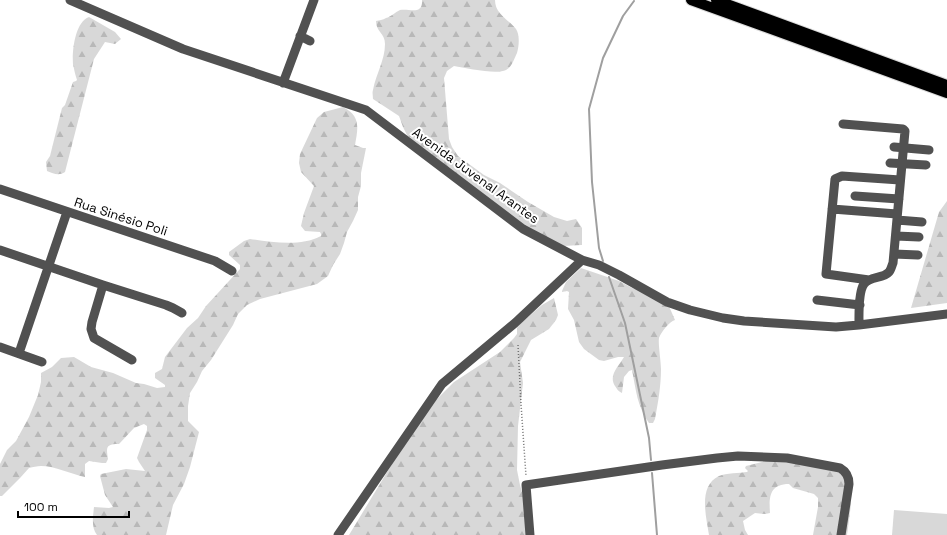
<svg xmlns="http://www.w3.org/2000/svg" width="947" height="535" viewBox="0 0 947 535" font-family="'Space Grotesk',sans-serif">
	<defs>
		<pattern id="forest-firs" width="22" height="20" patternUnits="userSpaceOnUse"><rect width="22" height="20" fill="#d8d8d8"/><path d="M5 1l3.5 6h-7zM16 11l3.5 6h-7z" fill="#b8b8b8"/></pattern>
	</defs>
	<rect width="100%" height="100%" fill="#fff"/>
	<path fill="url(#forest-firs)" d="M422,0h73c0,14 13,19 21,29 4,6 3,17 1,24 -3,6 -5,14 -11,17 -9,5 -40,-2 -52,-4l-7,5 -3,7 5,61 3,8 6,9 26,19 16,8 28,19 26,15 13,4 9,-2 6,9v17h-1l-18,1 -16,-4 -137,-101 -7,-14 -4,-11 -26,-17c0,-3 -1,-6 0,-9 3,-16 12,-30 12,-46 0,-11 -9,-12 -9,-23 3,-1 7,-1 10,-3 5,-1 9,-6 14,-8 9,-2 23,6 22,-10z
		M89,17l26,15 6,7 -6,5 -10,-2 -11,17 -29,113c-6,4 -11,2 -18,-1l-1,-9 4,-6 12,-48 3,-3 8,-23 3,-1 1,-1c-2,-6 -3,-11 -4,-16 -1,-13 2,-42 16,-47z
		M343,107c18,9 15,21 12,38l8,3h3l-5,25v13l-3,11v13l-5,11 -6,11 -3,11 -4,11 -7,11 -5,11 -11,8 -57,15 -13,6 -9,9 -5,11 -22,35 -9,11 -5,11 -7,11 -2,13v15l11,11 -9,35 -6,17 -11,21 -7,30h-69c-6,-8 -4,-18 -3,-28l15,1 4,-1 -8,-12 -5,-19 1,-2 25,-5 19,2 -6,-9 -2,-4 10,-28v-4l-3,-2 -10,4 -15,16c-13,0 -13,3 -11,15l-2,4h-4l-13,-2 -4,3v13c-14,-3 -30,-11 -44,-11 -4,0 -8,1 -12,2l-9,10 -18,18h-2v-32l7,-14 9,-9 13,-24 9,-22 3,-13v-9l11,-6 9,-9 13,-1 17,10 22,6 23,10 8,1 13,4 8,-1v-2l-10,-7v-5l7,-4 3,-12 22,-29 11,-10 8,-12 34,-37v-4l-11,-10v-3l15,-11 6,-2c22,3 50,8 71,-3v-2l-1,-2 -15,-1 -4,-5 3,-13 10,-27 -13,-14 -2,-9 1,-9 17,-36 7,-6z
		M947,201v102l-36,5 28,-96z
		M581,268l38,13 13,7 22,6 14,10 7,16c-6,2 -14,12 -16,18 -1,6 2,24 2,31 0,17 -3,34 -6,50l-2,4h-4c-12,-17 -13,-33 -17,-53l-3,1 -5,6 -2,16c-4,-2 -5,-4 -7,-7 -7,-11 4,-20 9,-29h-6l-14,4 -5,-1 -15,-11 -5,-7 -5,-22 -6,-11 1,-17 -2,-1 -5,1v-1l4,-9z
		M554,298l4,17 -2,5 -7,9 -18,11 -11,22 3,21 -5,43 -1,44 3,15 9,34 2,16h-182l46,-76 39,-57 20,-20 46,-30 14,-14 3,-4v-6l5,-6 20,-17z
		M782,457l56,14 8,9 5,24 -3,24 -1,7h-34l5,-28v-9l-4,-4 -21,-6 -4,-4c-20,0 -20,14 -19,29l-5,1 -10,-1 -12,8 2,9 3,5h-39c-3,-19 -11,-49 10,-59 7,-3 21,-3 28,-4l1,-1 -3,-3 1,-2z"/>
	<path fill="#d8d8d8" d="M894,510l53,4v21h-55z"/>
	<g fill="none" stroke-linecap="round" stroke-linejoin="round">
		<path stroke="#9f9f9f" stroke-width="2" d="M603,261l-4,-13 -7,-66 -3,-73 14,-51 20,-42 11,-15
			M609,277l16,46 24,115 2,22
			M652,473l5,62"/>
		<defs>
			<path id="major" d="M691,0l256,93
				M716,0l231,85"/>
		</defs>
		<use href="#major" stroke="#dbdbdb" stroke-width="12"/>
		<path stroke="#737373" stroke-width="1.5" stroke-dasharray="1 2" stroke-linecap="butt" d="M518,345l3,59 5,72"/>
		<path stroke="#515151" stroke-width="9" d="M70,0l113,49 183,61 157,119 59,31 17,5 20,10 48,27 23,8 33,8 21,3 92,6 23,-2 88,-11
			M300,36l10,5
			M283,83l31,-83
			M843,124l60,5 2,2 -12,132c-1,2 -2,7 -4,9 -6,7 -19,4 -25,12 -6,8 -5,32 -5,41
			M894,147l35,3
			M890,163l36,2
			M0,189l215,72 17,10
			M855,196l44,3
			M832,209l65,5
			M897,220l25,2
			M896,236l23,1
			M0,250l103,35 63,20 7,3 9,5
			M894,254l24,1
			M869,280l-43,-6 9,-95 7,-3 58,4
			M103,285l-11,37 -1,7 3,9 38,22
			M817,300l43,5
			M0,347l42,15
			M19,353l48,-141
			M338,535l104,-151 73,-61 67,-63
			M530,535l-4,-50 136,-20 55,-7 21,-2 49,2 53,10c7,4 9,9 9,16l-8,51"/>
		<use href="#major" stroke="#000" stroke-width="10"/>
	</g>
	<g text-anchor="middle" stroke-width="4" stroke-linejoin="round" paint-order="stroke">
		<g font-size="13" fill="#000" stroke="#fff">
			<text transform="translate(476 175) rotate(36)" y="5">Avenida Juvenal Arantes</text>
			<text transform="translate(121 216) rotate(18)" y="5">Rua Sinésio Poli</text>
		</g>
	</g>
	<path d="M18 511v6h111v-6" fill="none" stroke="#000000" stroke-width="2"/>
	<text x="24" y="511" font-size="12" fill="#000000" stroke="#ffffff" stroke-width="3" paint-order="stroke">100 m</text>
</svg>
